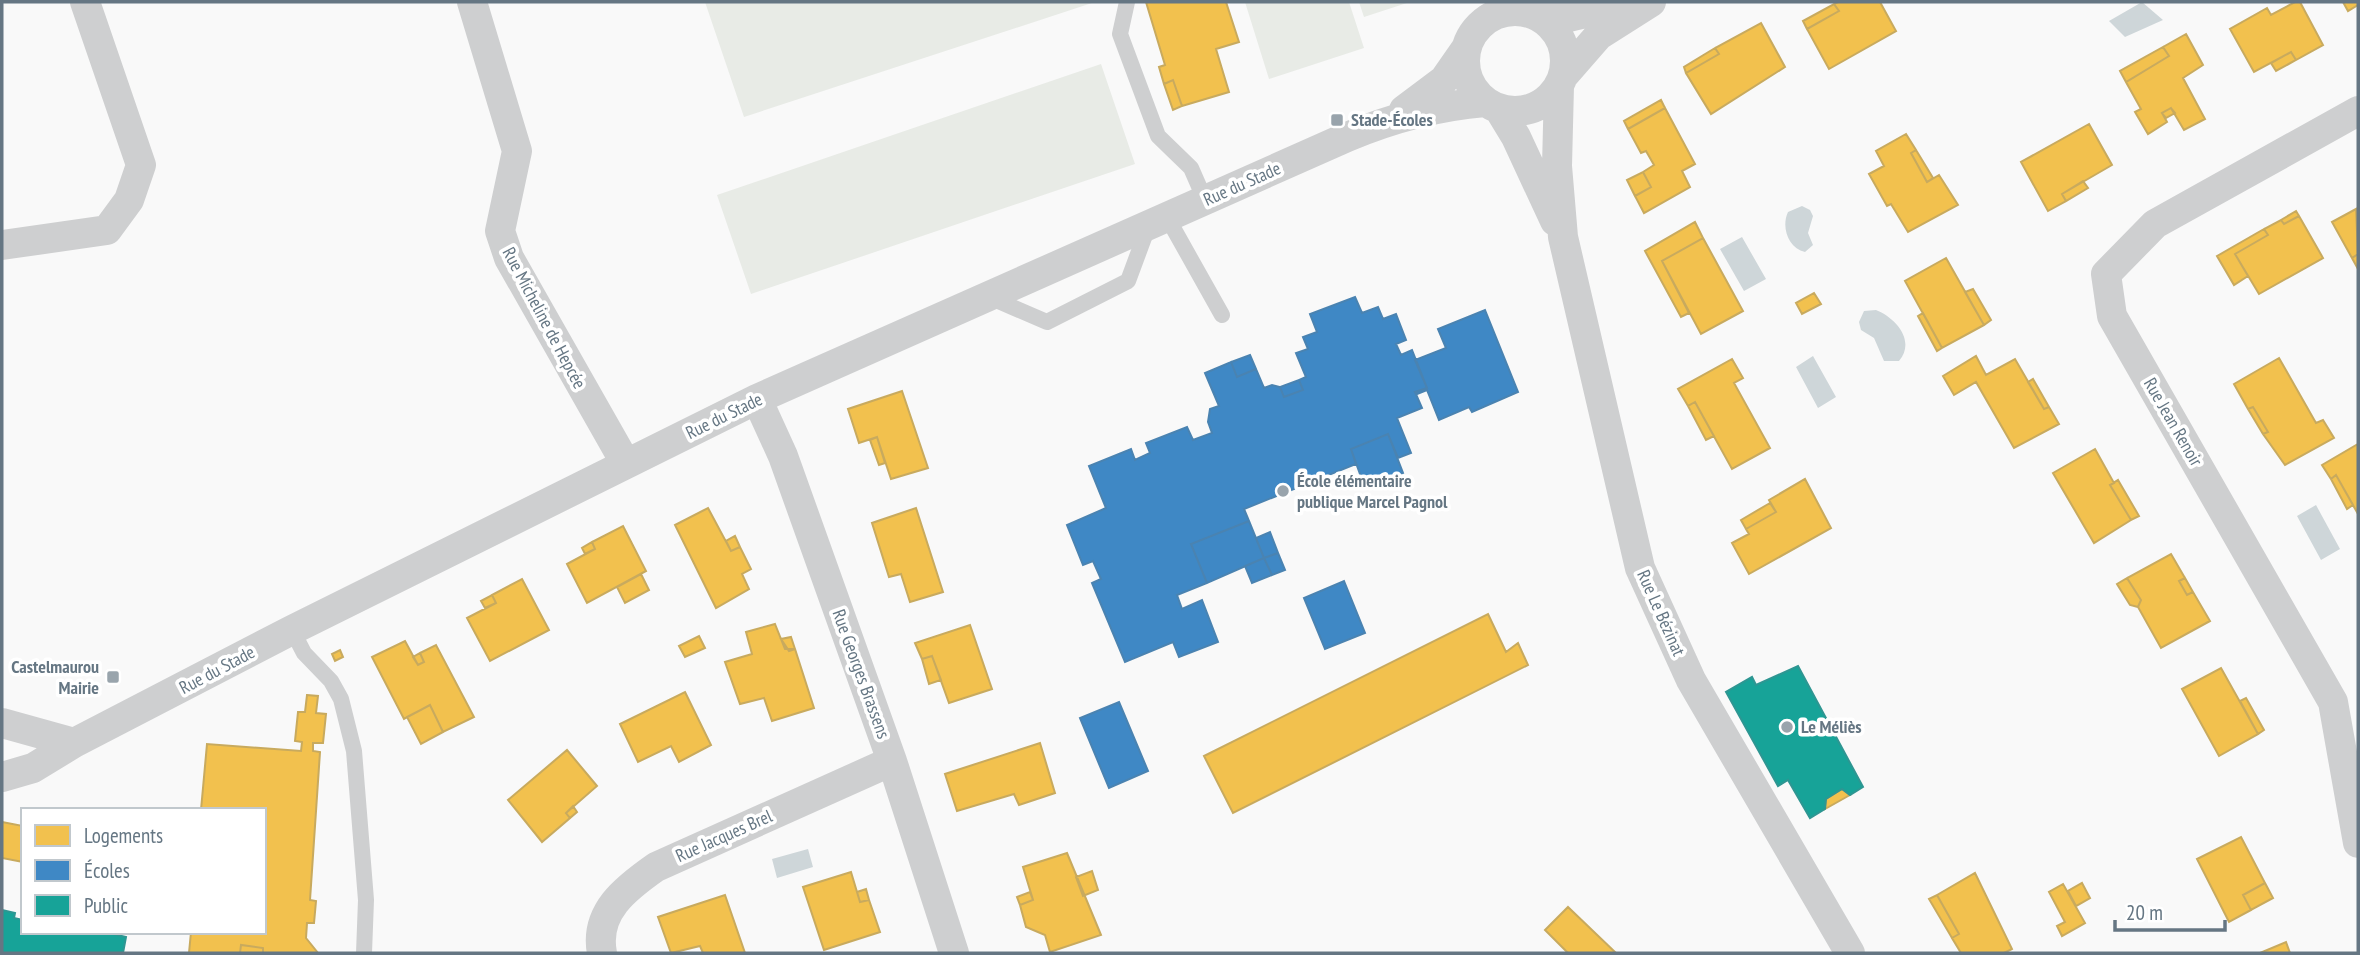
<svg xmlns="http://www.w3.org/2000/svg" width="2360" height="955" viewBox="0 0 2360 955" font-family="'PT Sans Narrow',sans-serif">
	<rect width="100%" height="100%" fill="#f9f9f9"/>
	<path fill="#e8ebe6" d="M705,2h390l-351,115z
		M1245,2h104l15,46 -95,31z
		M1359,2h51l-46,15z
		M1101,64l34,100 -384,130 -34,-99z"/>
	<path fill="#ced6d9" d="M2142,2l21,18 -38,17 -16,-16z
		M1802,206l8,4 3,6 -5,17 5,12 -8,7c-17,-4 -24,-25 -17,-40z
		M1742,237l24,42 -22,12 -24,-42z
		M1876,310c20,8 40,31 23,51h-15l-10,-23 -13,-8 -2,-8 5,-11z
		M1813,356l23,41 -18,11 -22,-41z
		M2316,505l24,44 -19,11 -24,-44z
		M808,849l5,18 -36,11 -5,-19z"/>
	<path fill="#f2c14e" stroke="#c8aa5e" stroke-width="2" d="M1146,2h80l13,40 -23,7 13,43 -47,14 -9,-26 -9,4 -5,-17 6,-2z
		M1838,2h42l16,29 -67,38 -22,-40 32,-18 -5,-7z
		M2295,2h5l23,43 -27,15 -5,-8 -37,20 -24,-43 37,-21 4,7z
		M2343,2h15v3l-10,6z
		M1834,4l5,7 -32,18 -4,-8z
		M1761,23l24,44 -74,47 -25,-41 33,-19 -4,-6z
		M2186,34l17,31 -20,13 22,41 -21,11 -13,-22 -9,5 5,9 -19,12 -13,-22 6,-3 -15,-27 43,-26 -6,-9z
		M2163,47l6,9 -43,26 -6,-11z
		M1715,48l4,6 -33,19 -2,-6z
		M2291,52l5,8 -20,11 -5,-8z
		M1173,80l9,26 -9,4 -9,-26z
		M1661,100l4,8 -37,21 -4,-8z
		M1665,108l30,56 -13,7 8,16 -46,26 -9,-17 16,-9 -8,-15 11,-7 -8,-14 -5,2 -13,-24z
		M2171,108l4,5 -9,5 -4,-5z
		M2089,124l23,41 -50,29 4,7 -18,10 -27,-49z
		M1906,134l10,16 -5,3 16,29 12,-7 19,30 -50,27 -17,-28 -4,2 -18,-32 15,-8 -8,-15z
		M1916,150l17,28 -6,4 -16,-29z
		M1643,172l8,15 -16,9 -8,-16z
		M2083,181l5,7 -22,13 -4,-7z
		M2356,209l2,45 -6,4 -20,-36z
		M2296,211l3,5 -15,8 -3,-4z
		M2299,216l24,42 -64,36 -24,-40 33,-19 -4,-6 17,-9 3,4z
		M1695,222l8,16 -41,23 27,52 -8,4 -36,-66z
		M2264,229l4,6 -33,19 13,22 -14,9 -17,-29z
		M1703,238l40,73 -42,23 -39,-73z
		M2358,254v15l-6,-11z
		M1946,258l38,67 -42,23 -37,-67z
		M1973,289l18,31 -7,5 -19,-33z
		M1814,293l7,11 -19,10 -6,-11z
		M1923,313l19,35 -5,3 -19,-35z
		M1976,356l10,19 29,-16 29,50 5,-2 10,17 -45,24 -38,-66 -22,13 -11,-19z
		M2279,358l37,65 7,-3 11,18 -49,27 -22,-31 5,-2 -15,-25 -5,2 -14,-25z
		M1732,359l11,19 -9,5 36,65 -38,21 -37,-67 -7,4 -10,-17z
		M2033,379l16,28 -5,2 -16,-27z
		M902,391l26,77 -37,11 -14,-42 -18,6 -11,-34z
		M1695,402l19,34 -8,4 -18,-34z
		M2253,407l15,25 -5,2 -15,-25z
		M877,437l8,26 -6,2 -9,-25z
		M2358,444v70l-22,-39 -5,4 -9,-14z
		M2095,449l19,34 -4,2 21,35 -37,23 -41,-70z
		M2336,475l17,30 -6,4 -16,-30z
		M1805,479l26,49 -82,46 -17,-31 17,-9 -3,-5 30,-17 -7,-12z
		M2118,480l21,36 -8,4 -21,-35z
		M1770,503l6,9 -30,17 -5,-9z
		M708,508l23,43 9,-4 11,22 -9,5 7,15 -33,19 -41,-83z
		M916,508l27,84 -33,10 -9,-28 -12,3 -17,-54z
		M623,526l23,45 -59,32 -20,-39 28,-15 -3,-7z
		M735,536l5,11 -9,4 -5,-10z
		M592,542l3,7 -10,5 -3,-6z
		M2171,554l14,24 -6,3 8,14 6,-3 17,29 -49,27 -23,-41 3,-7 -14,-22z
		M641,574l8,16 -24,13 -8,-16z
		M2127,578l14,22 -3,7 -8,-2 -13,-21z
		M2185,578l8,14 -6,3 -8,-14z
		M522,579l27,51 -59,31 -23,-43 29,-15 -4,-8z
		M492,595l4,8 -11,5 -4,-7z
		M1488,614l18,38 12,-9 10,22 -295,148 -29,-57z
		M775,624l10,25h10l19,59 -42,13 -8,-23 -24,6 -15,-42 27,-8 -6,-22z
		M970,625l22,64 -43,14 -17,-47 -10,3 -7,-16z
		M699,636l6,12 -20,9 -6,-11z
		M791,637l4,12 -6,2 -8,-12z
		M405,641l13,24 6,-3 -4,-9 16,-8 38,72 -31,15 -13,-27 -26,14 -32,-62z
		M340,650l3,7 -8,4 -3,-7z
		M420,653l4,9 -6,3 -5,-8z
		M932,656l9,24 -12,4 -7,-25z
		M2221,668l37,66 -39,22 -37,-67z
		M685,692l26,53 -32,17 -8,-16 -33,16 -18,-38z
		M307,695l11,1 -2,17 10,1 -3,29h-10v8l7,1 -10,148 6,1 -2,22h-7l-1,15 12,15h-55v-5l-22,-3 -1,8h-51l2,-21h73v-122h-63l6,-66 94,7 1,-9 -7,-1 3,-29h7z
		M2246,698l18,32 -6,4 -18,-33z
		M430,705l13,27 -22,12 -14,-27z
		M1040,743l15,50 -36,12 -5,-11 -57,17 -12,-37z
		M567,750l30,36 -31,27 4,5 -28,24 -34,-42z
		M1842,789l8,6 -25,14 1,-10z
		M573,806l4,6 -7,6 -4,-5z
		M2,822l21,4v36l-21,-4z
		M2241,837l24,46 -22,12 8,15 -22,12 -32,-63z
		M1067,853l34,82 -51,17 -5,-17 -19,-8 -6,-22 13,-5 -10,-33z
		M1092,871l6,19 -15,6 -7,-19z
		M851,872l9,30 9,-2 11,32 -56,18 -21,-63z
		M1975,873l37,76 -8,4h-43l-9,-15 7,-4 -22,-39z
		M2082,883l8,15 -14,8 -8,-15z
		M2265,883l8,15 -22,12 -8,-15z
		M2063,884l22,39 -23,13 -5,-10 8,-4 -16,-30z
		M866,889l3,11 -9,2 -3,-10z
		M1030,892l3,8 -13,5 -3,-8z
		M725,895l20,58h-42l-3,-7 -29,7 -13,-36z
		M1937,895l22,39 -7,4 -23,-39z
		M1568,907l48,46h-48l-23,-23z
		M2286,942l4,11h-30z
		M241,945l22,3v5h-23z"/>
	<path fill="#3f88c5" stroke="#4a83b1" stroke-width="2" d="M1355,297l7,16 16,-6 5,12 13,-5 10,26 -10,4 5,11 11,-5 15,38 -12,4 7,16 -25,10 14,35 -13,5 -10,-24 -37,15 5,15 -112,45 5,12 -58,23 16,39 -30,12 5,14 20,-9 16,42 -39,15 -6,-15 -48,20 -33,-79 9,-4 -8,-18 -10,4 -16,-40 39,-17 -17,-42 42,-17 4,11 15,-7 -4,-10 41,-16 6,13 19,-7 -4,-11 2,-13 9,-3 -14,-33 26,-11 6,15 19,-8 8,19 8,-3 8,2 4,10 19,-7 -4,-10 7,-3 -10,-24 12,-4 -5,-12 14,-5 -7,-18z
		M1485,310l33,82 -46,20 -3,-5 -30,13 -12,-30 -10,4 -2,-2 12,-4 -12,-28 31,-12 -8,-19z
		M1250,355l6,14 -19,8 -6,-15z
		M1299,380l4,10 -19,7 -4,-10z
		M1388,434l15,39 -38,15 -14,-39z
		M1249,521l15,37 -57,25 -16,-39z
		M1270,532l8,21 -14,5 -8,-20z
		M1278,553l7,17 -13,5 -8,-17z
		M1264,558l8,17 -20,8 -7,-17z
		M1344,581l21,52 -40,16 -21,-51z
		M1119,702l29,69 -39,17 -29,-70z"/>
	<path fill="#17a398" stroke="#2e9692" stroke-width="2" d="M1798,666l65,121 -13,8 -8,-6 -16,10 -1,10 -15,9 -22,-38 -10,6 -52,-94 26,-15 4,8z
		M2,910l13,3 -1,5 9,2v12h82l21,5 -3,16h-121z"/>
	<g fill="none" stroke-linecap="round" stroke-linejoin="round">
		<path stroke="#cecfd0" stroke-width="16" d="M1127,2l-7,32 38,102 33,32 14,32
			M1167,217l55,98
			M989,297l58,25 81,-41 20,-54
			M292,630l12,23 27,28 10,18 13,52 12,149 -2,53"/>
		<path stroke="#cecfd0" stroke-width="30" d="M472,2l45,149 -17,80 9,27 117,206
			M1465 61a50 50 0 1 1 100 0a50 50 0 1 1-100 0Z
			M1540,17l25,1 67,-16
			M1565,74l34,-39 52,-33
			M1559,86l-2,80 6,71 77,331 51,112 159,273
			M1499,109l17,28 39,84
			M1404,110l40,-30 23,-33
			M2358,111l-203,113 -49,50 6,42 221,386 25,141
			M2,245l105,-15 22,-30 12,-35 -56,-163
			M757,399l26,57 109,305 62,192
			M2,723l72,20
			M2,777l31,-9 41,-25 218,-113 465,-231 590,-262c45,-19 90,-31 138,-35
			M602,953c-8,-41 24,-65 54,-86l236,-106"/>
	</g>
	<g fill="#99a4ac" stroke="#fff" stroke-width="2.5">
		<rect x="1330" y="113" width="14" height="14" rx="3.5"/>
		<circle cx="1283" cy="491" r="7"/>
		<rect x="106" y="670" width="14" height="14" rx="3.5"/>
		<circle cx="1787" cy="727" r="7"/>
	</g>
	<g text-anchor="middle" stroke-width="7" stroke-linejoin="round" paint-order="stroke">
		<g font-size="18" font-weight="bold" fill="#657683" stroke="#fff" text-anchor="start">
			<text x="1351" y="126">Stade-Écoles</text>
			<text x="1297" y="487">École élémentaire<tspan x="1297" dy="21">publique Marcel Pagnol</tspan></text>
			<text x="99" y="673" text-anchor="end">Castelmaurou<tspan x="99" dy="21">Mairie</tspan></text>
			<text x="1801" y="733">Le Méliès</text>
		</g>
		<g font-size="18" fill="#657683" stroke="#fff">
			<text transform="translate(1242 184) rotate(-24)" y="6">Rue du Stade</text>
			<text transform="translate(544 318) rotate(62)" y="6">Rue Micheline de Hepcée</text>
			<text transform="translate(724 416) rotate(-26)" y="6">Rue du Stade</text>
			<text transform="translate(2173 422) rotate(60)" y="6">Rue Jean Renoir</text>
			<text transform="translate(1661 613) rotate(66)" y="6">Rue Le Bézinat</text>
			<text transform="translate(217 670) rotate(-28)" y="6">Rue du Stade</text>
			<text transform="translate(861 674) rotate(70)" y="6">Rue Georges Brassens</text>
			<text transform="translate(724 836) rotate(-24)" y="6">Rue Jacques Brel</text>
		</g>
	</g>
	<rect width="2360" height="955" fill="none" stroke="#657683" stroke-width="7"/>
	<rect x="21" y="808" width="245" height="126" fill="#ffffff" stroke="#c1c8cd" stroke-width="2"/>
	<rect x="35" y="825" width="35" height="21" fill="#f2c14e" stroke="#c1c8cd" stroke-width="2"/>
	<text x="84" y="843" font-size="21" fill="#657683">Logements</text>
	<rect x="35" y="860" width="35" height="21" fill="#3f88c5" stroke="#c1c8cd" stroke-width="2"/>
	<text x="84" y="878" font-size="21" fill="#657683">Écoles</text>
	<rect x="35" y="895" width="35" height="21" fill="#17a398" stroke="#c1c8cd" stroke-width="2"/>
	<text x="84" y="913" font-size="21" fill="#657683">Public</text>
	<path d="M2115 920v10h110v-10" fill="none" stroke="#657683" stroke-width="3.5"/>
	<text x="2126" y="920" font-size="21" fill="#657683" stroke="#ffffff" stroke-width="5" paint-order="stroke">20 m</text>
</svg>
